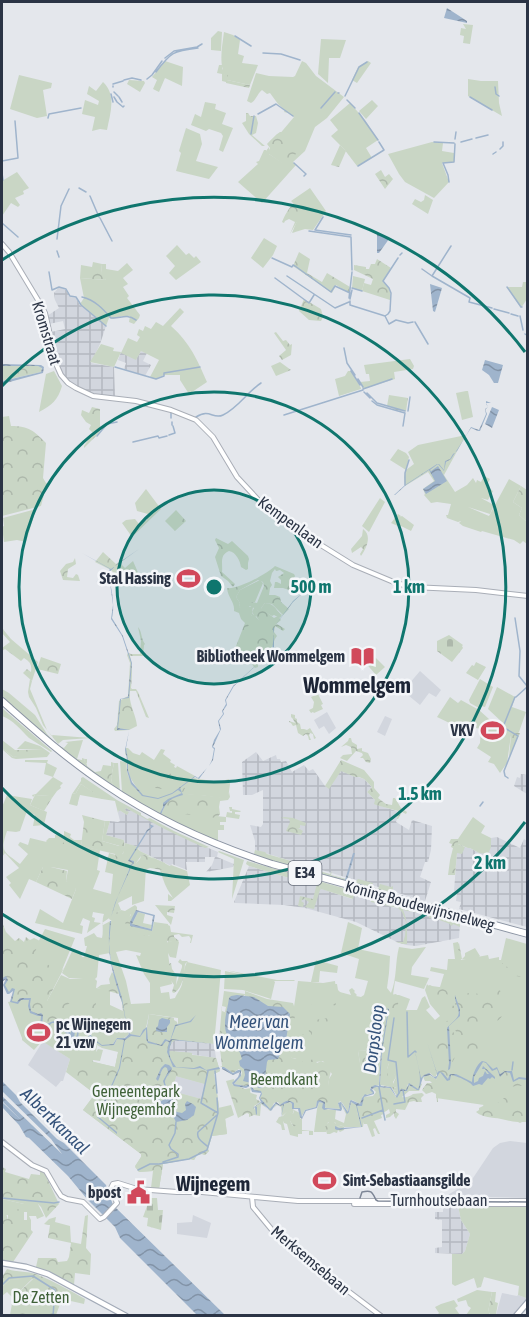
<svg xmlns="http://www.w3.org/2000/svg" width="529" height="1317" viewBox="0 0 529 1317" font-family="'Asap Condensed',sans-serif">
	<defs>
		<pattern id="industrial-grid" width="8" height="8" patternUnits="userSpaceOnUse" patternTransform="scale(1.5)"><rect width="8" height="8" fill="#d2d6de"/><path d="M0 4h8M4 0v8" fill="none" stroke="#b4b8c0"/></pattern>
		<pattern id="forest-crowns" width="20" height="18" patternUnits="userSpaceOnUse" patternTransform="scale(1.5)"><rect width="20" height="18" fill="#c9d6c5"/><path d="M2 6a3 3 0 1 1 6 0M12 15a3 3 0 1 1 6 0" fill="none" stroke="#adb8ab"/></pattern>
		<pattern id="cemetery-stones" width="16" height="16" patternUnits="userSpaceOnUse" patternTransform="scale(1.5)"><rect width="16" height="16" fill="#c9d6c5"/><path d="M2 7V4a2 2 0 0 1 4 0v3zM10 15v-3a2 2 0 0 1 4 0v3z" fill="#adb8ab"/></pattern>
		<pattern id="water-waves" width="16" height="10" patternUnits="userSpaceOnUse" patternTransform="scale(1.5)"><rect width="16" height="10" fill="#9fb4cc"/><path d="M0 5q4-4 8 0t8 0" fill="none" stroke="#8293a7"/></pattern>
	</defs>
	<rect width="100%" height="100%" fill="#e4e7ec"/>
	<path fill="#d2d6de" d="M420,671l21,19 -5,7 -7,-4 -9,12 -17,-14z
		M327,712l9,16 -7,6 -5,-8 -5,3 -5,-9z
		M385,716l7,3 -7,17 -8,-4z
		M43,1041l27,18 -7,22h-2l-5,6 -28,-22z
		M176,1076l29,8 -4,15 -26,-7 -2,-4z
		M510,1141l17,2v55l-81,-2 25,-15 22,-33 7,-5z
		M193,1215l18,8 -4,15 -30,-4v-11l15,-1z
		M502,1293l15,3 1,-1 8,3 1,2 -13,15h-18z"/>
	<path fill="url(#industrial-grid)" d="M59,287l7,3 5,7 5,1 4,7 26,21 -6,18 -9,19 23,4 1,29 -16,-1 -10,-3 -18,-9 -10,-11 -3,-8 -7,-32 14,-3 -2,-8 -14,3 -2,-8 12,-8 -4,-8 -1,-7z
		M141,351l6,2 -4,8 8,4 -6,11 -21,-7 2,-6 -8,-3 3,-8 15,7z
		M256,752l7,9 13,-6 1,4h3l1,3 5,-1 6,11 12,-7 5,6 4,-2 12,17 4,2 12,-18 14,7h3l6,2 8,8 -5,5 9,9 -1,3 24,8 -3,10 13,8 3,-10 20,6 -1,24 -3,12h-3l-5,15 11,5 -6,19 -170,-51v-9l-5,-16 11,2 2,-3v-34l-11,5h-9l-1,-33z
		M521,774l6,1v19l-13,-8 3,-9 3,1z
		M126,808l61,31 31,13 -1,5 17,7 -1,3 -27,5 6,-7 3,-8h-10v5h-19l1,8 -15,-6 -1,2 -6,-3 -25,-12 -2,-4 -13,-4 -1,-3 -18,-5 4,-14 8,1 2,-1 -2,-8 1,-3 8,5 -2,-6z
		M497,837l23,11 4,-9 3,2v86l-68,-18 2,-7 -5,-1 1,-9 -3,-1 3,-39 7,-5 6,1 9,5 12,-6v-9z
		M249,866l40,12v-2l28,7 5,6 30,10 2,-4 41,13h3l1,-2 61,17 -1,15 -43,8 -10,-1 -9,-3 -41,-20 -51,-14 -21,-3 -49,-2 -1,-1z
		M171,1040l43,4 2,14 -48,-7z
		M443,1206h15l3,14 9,14 -5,17 -3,3 -27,-1v-5l7,-1v-27l-7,-1v-7h8z"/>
	<path fill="#c9d6c5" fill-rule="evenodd" d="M463,24l10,1 -3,19 -7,-1 1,-7 -4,-1 1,-7 5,1z
		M218,31l4,1 -1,19 -10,-1v-12z
		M224,32l9,3 7,5 -2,14 6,2 -2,7 16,2 -8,20 -23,-5c-9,-15 -5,-32 -3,-48z
		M321,39l25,1 -6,18h-11l-1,25 -10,-9z
		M165,61l18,6 -1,19 -17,-8 -6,14 -6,-3 4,-9 -5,-3z
		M302,61l4,2 10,13 28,21 -17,21 -12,9 -10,24 -12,11 3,3 -34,38 -24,-21 20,-18 -2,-2 3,-1 5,-11h2v1l3,-4v7l17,11 -8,-29 16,-19 -6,-4 -4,-1 1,-2 -7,-6 -8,-11 -3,1 -5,-4c-5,4 -5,9 -11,13l-4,-2 9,-28 13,3 24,1 2,-1z
		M368,61l3,2 -14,20 -5,-3 6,-13z
		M19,75l33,8 -1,5 -8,2 4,26 -10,2 -27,-9z
		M468,79l13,2h17l1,22 3,13 -34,-20z
		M129,80l15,1 1,2 -5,9 -13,-8z
		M103,82c14,13 7,32 4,48l-7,-1 -8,2 3,-14 -13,-3 3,-14 13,5 1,-4 -12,-7 2,-8 7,5z
		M372,100l6,6 -12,13 -7,-8z
		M205,102l11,2 -1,5 11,4 -4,11 11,4 -10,24 -4,-2 4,-14 -2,-3 -12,-4 -3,2 -15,-6 4,-11 6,3z
		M350,103l15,17 13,20 -12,8 6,10 -15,8 -13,-17 -13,-13 7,-6 -8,-10z
		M186,128l14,6 2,10 -6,17 22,6 -9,12 -33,-8 5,-18 -2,-2z
		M432,142l11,1 -1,8 12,2v9l-12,1 7,19 -15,16 -29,-16 -6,-8 -11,-20z
		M17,172l12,16 -6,3 1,3 -9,4 5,7 -2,2 -7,-4 -9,13v-35z
		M310,188l16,23 -13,19 -8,-1 -13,4 9,-22 -10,-10z
		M425,195l8,5 -5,14 -16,-10 3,-5 6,3 3,-2z
		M264,238l13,8 -4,9 -10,13 -12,-10z
		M177,245l9,10 3,-2 5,5 2,-2 5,6 -25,18 -7,-7 6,-7 -9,-10z
		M127,263l6,7 -10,8 5,6 -5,3 6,9 -2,2 13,17 -1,3 -5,6 -5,-2 1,-6h-8l-9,3 -4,-1 -3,8 -26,-22 4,-6 -4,-20 26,2 -5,-7 1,-9h4v5l12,2z
		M353,276l12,3 -3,12 -10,-3z
		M523,282h4v17l-6,9 -14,-21h15z
		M180,308l4,4 -13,14c19,17 26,33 36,56l-18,12 -9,-14v-5h-16l-9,4 -5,-2 9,-17 -18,-9 -5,9 -15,-7 7,-15 9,4 3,-5 -3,-2 2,-6 4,2 2,-5 6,3 5,-7 7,4z
		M101,344l13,4 -1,3 8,1 -7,15 -24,-5z
		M410,359l4,7 -1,3 -19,3 1,7 -32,10 -3,-7 10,-1 -1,-7h-3l-2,-9z
		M54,371l8,15c-4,14 -10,19 -23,26l7,-38z
		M348,371h3l10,17v1l-22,7 -4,-17 10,-3z
		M466,391h2l5,26 -11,3 -6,-27z
		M466,435l-22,40 11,17 12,-7 6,-7 3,5 1,-3 4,2 3,-6 6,3 -4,7 7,5 -5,9 -7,-2 13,7 -4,9 -22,-7 21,9 20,-37 12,7 -8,16 9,6 -3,7 8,7v22l-4,-3 -3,3 -6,-4 -32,-9 -1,1 -18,-6 -4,-3 2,-2 -3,1 -11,-4 -1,-3h2l3,-11 -14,-2 -6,1 -7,-8 1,-1 -2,-5 11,-8 -6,-9 -23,14 -1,-9 2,-7 -16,-10 8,-11 8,4 3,4 -3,13 8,-6 -6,-12 10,-7z
		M146,489l15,20 -29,28 -10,-14 4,-3 9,-1 4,5 8,-4 1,-6 -11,-3 -2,-8z
		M380,498l5,4 -16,30 -7,-6z
		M36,509l-10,33 -9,-2 -13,2 -2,-15 2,-1 -1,-8z
		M398,514l3,2 -1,1 2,-1 12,9 -3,6 -10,-5 -1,1 -9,-4z
		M260,580l3,3 -8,19h-2l-4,5h4l-1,6 9,9 -4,23 -6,8 -13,-7 10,-22 6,-8h-2l-13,-9 1,-4 -4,-6 4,-7z
		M265,603c11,1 10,7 17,12l-2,3 -6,-3 -2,1 -10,-6 -1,-2z
		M375,657l10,10 -9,8 -12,-14 4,-3h3l2,1z
		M476,662l10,5 -8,13 -12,-7 6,-8 2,1z
		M30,679l2,2 -2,8 17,41 6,7 -1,-2 38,3 -27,2 -5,4 -15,-19 -7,-17 -7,-11 -1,-5z
		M480,679l13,8 -8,20 -4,-1 -2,2 -9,-5 -1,-3z
		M497,687l18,10 -3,10 14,5 -7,20 -2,2 -12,-6 -2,2 8,5 -4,28 -7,10 -6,-9 -6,-2 3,-5 -14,-9 3,-5 1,-14 -5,-1v1l-8,-5 -4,6 -27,-13 13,-20 8,6 3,-3 18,10 20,18 4,-5 -15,-14z
		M2,689l7,4 26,22 12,19 10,11 -55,-47z
		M318,694l5,10 -2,1 2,4 -9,4 -1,-1 -2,1 -2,-3 4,-2 1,-6 -3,-5z
		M2,708l50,43 -1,1c-7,-5 -15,-9 -22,-14 -8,-8 -16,-18 -27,-22z
		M83,740l-6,19 5,1v-2l3,1 -1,2 3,1 -2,5 -26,-21 5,2 4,-5 -3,-1z
		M25,741l15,5 10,7 -3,4 -31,2 -4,-1 -10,-9v-1l11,9 30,-7 -26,-1z
		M161,749l4,1 -2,4 8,6 -1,2 5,3 -1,2 2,1 1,-2 18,10 -1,2 24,4 11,-3 1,5 -2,15c-17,-2 -50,-10 -62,3 -3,3 -4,8 -6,13h1l3,-8 20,6 42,4 1,-5 5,1v-2h-2l-1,-4h3v2l9,2 -1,1h-5v2l5,1 -1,4 -13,-2v5h-6v3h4v5h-6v11l4,3 -55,-25 -40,-22 1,-2 -6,-3 -2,-31 7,1c-2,13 5,23 14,32 -6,-10 -15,-18 -13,-32l5,3 9,-13 12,8z
		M25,760h23l-1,3 10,5 -4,9 10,6 -3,3 1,2 -4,3 -5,7 -3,-2 -14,-1 -2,2 -1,-2 4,-1 17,-17 -9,-3 2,-11 -19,-1h-2z
		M114,763h4l2,29 -7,-5 -2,-9z
		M83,777l34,23 24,13v2l6,4 3,-1 24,13 35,16 -4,1c-27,-12 -53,-25 -79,-40l-1,2 4,2 -2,3 -8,-5 -1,3 -3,-12 -13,-2 -21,-15 -5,9 -4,1 9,-13v-3z
		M7,795l25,4 -2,6 17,7 -3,13 -11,1 2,-11 -8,-4 -7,20 -4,1 -9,-1c-7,21 -4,20 13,33l8,-10 -10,-9 2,-3 8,3 2,-7 21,5h13v-12l7,3 -1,3 4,3h8l-1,6 19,4 -3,20 3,1 -7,18 18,5 2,-20 -8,-2 4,-19 7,2 7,-1 2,-11 14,4 -1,2 2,2 30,15 1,-1 16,6 3,14 -19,16h-3v-7l5,4c-4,-6 -8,-12 -10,-19 -4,-11 -6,-26 -22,-23l-5,7 10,4 -2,34 -12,4v-9l-14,7 3,7 -19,13 1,2 30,-16 -8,19 26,8 3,-14 14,2 -1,19 1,-2 11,1 -3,16 -6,-1 -2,-4 4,31 -12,3 1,6 8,-1 1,7 5,-1c2,-5 6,-9 7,-14 2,-8 1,-15 5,-22l34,8 -7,74 -38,-4 -4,2 -4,9 24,2v2l24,3 4,13 -6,3 5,32 -1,2 13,-3 3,10 -9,4 2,15 -15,2 -4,13 1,2 -4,4 -3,-1 -5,1 -3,5 -4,-1 -27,5 -4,25 -6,-12v-6l-14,1 -4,-5 6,-10v-3l-58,-44 12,-16 -29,-22 4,-13 -28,-18 -8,9 -12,-10v-2l-14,-36 21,-4 18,3 14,-26 9,4 13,-1h-14l-7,-5 11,-24 7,2 2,6h2l3,-11h-2l-1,-8 10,-5 3,4 5,1c2,-9 -1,-16 2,-24l-11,-2 -1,5 3,1 -1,4 7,1 -14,10 3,-12 -7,-3 -3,7 3,1 -1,8 -47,-11 5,-14 23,14 13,-34 -10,-8 2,-11 -17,-3h-8l-7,15 -7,-3 -9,20 -11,-14 2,-2 -5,-6 13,-9 -14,-15 -3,4v-50zM126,950l15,3 -1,3 -4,-1 8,19 6,9v20l-19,1 -5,-23 -10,-29zM110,953c2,18 9,35 14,52 2,10 2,20 6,29l4,1 -10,4h-7l-3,6h-6l5,-1 4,-6h7l5,-4 -3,-8 -3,-15 -13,-6v-15l-14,-2 1,-7 -2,-2 2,-2 2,-22zM149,1014l29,4v7l-6,11 -26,-8zM97,1045l5,3 16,4 -3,15 -22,-5v-2l7,1 3,-11 -5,-1 -2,3zM176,1076l29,8 -4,15 -26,-7 -2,-4z
		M473,817l12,9 -4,7 10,5v9l-3,7 -9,-1 -9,-5h-2l-10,-4v-5z
		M105,821h5l-4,14 18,5 -4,6 -18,-5z
		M255,850l10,2 2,2 38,11 4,-1 -1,4 22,6 2,-3 -1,4 15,4v1h2v-3l2,3 6,1 2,-2 15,4 -1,4 6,2 2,-5 11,3 2,-1v4l2,3 -1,2 -132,-37 -8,-4z
		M219,851l25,9 -12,39 2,-40 -16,-7z
		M247,861l178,50 -2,5h-2l1,-4h-4l1,1 -16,-3c5,11 4,22 4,34h-4l-7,-2h7l2,-6 1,-14 -4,-10 -4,-4 -27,-6v-2l-17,-5 -1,4 -32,-10 -4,-6 -27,-7 -1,2 -40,-12 -3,-2z
		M138,912l7,2 -2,9 9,2 -1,4 -19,-5z
		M427,912l30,8v2l3,1v4l-7,-3 -1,2 -2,-1v-1l-13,-5 -3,2v-3h-5v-3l-3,-1z
		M348,922l14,6 -4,21 32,7 -1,17 -2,15 4,5c6,-14 4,-31 8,-46l13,2 14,-2 -14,20 -1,8 18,3 -5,11 -29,-8 -2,14h6l11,4 -4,11h11l5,-12 3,-2 5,11 -4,3 9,10 5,-4 -10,-12 -5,-14 2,-6 3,4 10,-1 4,-13 -14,-3 1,-4 16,3 1,-11h7l-2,-16 5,-1 3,18 27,-5 1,4 10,-2v3h2l5,-22 21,6v156c-13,2 -29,7 -43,5 -16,-2 -32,-5 -48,-7l1,-18 -1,-1 3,-6 -1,-1 -2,4 -2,1 -4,-4 -7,3 -5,13 -7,-5h-3l-2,6 -9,6 -4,-6 5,1v-2l-3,-2 -3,1c-6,-3 -17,-4 -22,0l3,5 -10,3 -3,8 -8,-4 -2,1 -2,11 -5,-8 -3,-3 -2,3 3,5 -15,-1 3,-29 3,-5 -9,-13 -7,1 -9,5 -12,-9h-3l-5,-5 1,-16 5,-2v-22l5,-32 25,2 12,-2 1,10 15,4 -2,-5 3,-2 3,3 -1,1 3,3 -1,1 5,1 3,-2 4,-14 -13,-3 4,-19 -18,-6zM382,1050l-2,32h-1l1,-13h-19l-3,-18zM389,1063h5v11l2,3 -3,7 -6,1v-16z
		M45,929l30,9 -15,37 -28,-21z
		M316,960l22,6 -1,7 -17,-2 -1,11h-8z
		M226,970l51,10h18l-1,1h-20l1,1 -4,17 -28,-9 -19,-1 1,-18 24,5z
		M224,991l21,3v1l-16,8 -3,10 -1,-1 1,-5 -4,-1z
		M289,1102l3,2v4l2,2 -1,2v2l-5,-3 -6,5 -1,-9 -4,-2 -7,6 -9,-7 -1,12 -6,-1v-5l2,-5 6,-2 5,6 5,1 4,-6 4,2z
		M319,1102l4,1v6l13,1 -1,9 9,4 2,-9 -6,-11 2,1 3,7 4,1 2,-10 7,4 -1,5 4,16h-17l-3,-2 -3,2 -2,-2 -1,-3h-7l-2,10h-12l3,-23z
		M383,1111l1,3 -3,1 1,3 -8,3 6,13h-2l-3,-6 -2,1 2,7 -3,1 -5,-13h-3l-2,-6z
		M300,1119h2v11l11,1v4h-4v-4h-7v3h-4v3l-8,-2 -3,-11 -3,-1 -1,-2h7l3,5z
		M2,1199l22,5h14l6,12 -7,3 -1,-3h-7l2,4h-4v-8h-3v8h-3l-16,-10 3,10h-6z
		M465,1205l62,1 -1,92 -8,-3 1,-9 -35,-9 -3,10 -4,1 -3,-10 -19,8 -3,-2v-30h10l3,-3 5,-17 -9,-14 -3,-14z
		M33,1278l-20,20 -6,-6 -5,4v-9l8,-7z
		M477,1290l15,2 -4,20h2l-1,3h-23l5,-7 -3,-2 -2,-6 -8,2 -1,-3z
		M454,1300l4,6 -3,2 5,7h-23l2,-2 -4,-6 6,-3z"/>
	<path fill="url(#forest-crowns)" fill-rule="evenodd" d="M219,65h3v4l2,1v4l4,1 -1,5 23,5 -1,3 -23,-5v-1l-4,-1v-7l-5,-1z
		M246,113h2l2,3h6l2,7 -2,10 -4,2 13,11h-3l-13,-12 -7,-11 4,-2z
		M280,132h2l-1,5 18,13 -13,16 -17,-12 -1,-2 2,-4 -3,-4c4,-4 8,-9 13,-12z
		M340,145l6,6 -7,16 -8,-2z
		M381,170l4,7 4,-3 4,5 -8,10 -10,-15z
		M294,203l7,7 1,3 -12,21 5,-12 -6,-3 -4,2 -1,2 -2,-1c2,-5 7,-15 12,-19z
		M299,252l11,7 -3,14 15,9 5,-9 23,14 -1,6 -13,-8 -4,8 -39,-27z
		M377,259l14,9 -8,14c7,6 8,9 7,18l-28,-9 2,-8 7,2 2,-6 -19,-9v-5l12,2v2h3l2,-5h4z
		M93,262l9,2 -1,9 3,1 2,6 -26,-2 1,-13 11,2z
		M304,299l17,10 2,8 -2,4 -12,-1 -10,-9z
		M276,332l7,9 3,-1 4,5 2,-1 -1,11 -9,5 -3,-4 7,-6 -12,-17z
		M280,362l11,8 -15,6 -5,-10z
		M2,366h36l4,1 -1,5 -39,9z
		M389,395l19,3 -2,13 -10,-1 -9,-4z
		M92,407l8,2v23l-16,16v-2l9,-13 -4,-4 2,-4 -5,-3 -5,-7 1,-5 7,3z
		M9,416l2,10c18,0 23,5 35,17l-3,35 3,5h1l-6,23 -39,10v-99z
		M521,486l6,4v32l-8,-7 3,-7 -9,-6z
		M176,510l10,11 -11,10 -10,-10z
		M363,529c9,6 4,19 -2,27l-1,-2 3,-5 -2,-2 -9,6 -1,-4 11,-13z
		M216,538l12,6 4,-3 16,15 1,3 -1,4v6l-2,1 -5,-3c-1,-6 -5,-15 -12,-16 -10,4 -6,13 -7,21l13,12 -2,3 -5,-6 -7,-5 -6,-19 4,-9 -4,-8z
		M103,552l13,12 3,-2 6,6 8,-7 10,23 -3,2 -10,-10 -7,6 -12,-12 -16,-8z
		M75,558l1,6 -8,5 -1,8 6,1 3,-4 2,1 2,6 -17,-1 -3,-9 6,-7 7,-2z
		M275,566l19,8 1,2 -2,4 1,7 -2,4 -9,-3h-9l1,-6h2l4,2v-4l-3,-3 6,-4 -4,-3 -4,1 -1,-2 -3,4 -2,8 2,4 -2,3 -1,7h6l5,2 1,5 8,7 -6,6 -11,-11 -7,-1 -4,5 13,10 4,-2 3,4 -6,5 2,-1 8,5 -2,2 -8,-5 -1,6 3,4c-4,4 -3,11 -8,15l2,4 -3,3 2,3 -3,1 -5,-2 -4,5v2l-3,1 -2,-2 -2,-7 -13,-11 -4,12 -3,-1 14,-36 -4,-4 -2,-6 -5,-2c1,-9 -6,-13 -7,-23 10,2 40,-14 48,-22zM258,580l5,2 1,4 -7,17 -4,-1 -6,3 7,3 -2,4 2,3 -2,1 -7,-7 -6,-2 1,-4 -4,-6 4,-7zM256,616l4,6 -5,21 1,2 -6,7 -11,-7 9,-19 5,-5z
		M138,627c4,4 3,12 7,17l-1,1 -1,11h-13c3,9 2,22 1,32l1,1h4l2,3 11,26 -3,-1 -10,-26h-6c-2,12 6,23 7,35l-8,4 -14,1 -1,-2 3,-4 2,-24 9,-5 2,-33 -3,-8 1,-2 3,1h9l1,-13z
		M2,628l9,11 27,23 -6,19 -9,-8 4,-4 4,3c1,-8 -1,-10 -7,-14l-3,3 -16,-12 -3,2v-3l8,-6 -8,-9z
		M41,657l20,7 -3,10 -21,-5z
		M291,714l4,1v3l2,1v3l3,2 1,5h3l3,1 3,-2 6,10 -2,1 -1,-5 -3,-1 -1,2 2,5h-2l-1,-4 -2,-2 -3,2 -5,-3 -2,-8 -3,1 -2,-3 -2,-1v-1l6,2 -2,-4 -2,-2z
		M504,727l13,6h3l-11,24 2,-21 -8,-6z
		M349,738h2l1,4 5,3v4l5,-1v3l6,2 3,6 -1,4 -4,-1 -3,-4h-3l3,-3 -1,-2 -6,-2 -9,10 -7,-3 3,-3 9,-1 -1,-7 -5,-2 -5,2 7,-6z
		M2,740l13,10h28l2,3 -32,4 -11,-9z
		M125,748h3l5,5 9,3 -7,9 -9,-2 1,-7 -2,-2z
		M85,759h2v7l8,6 6,-1 2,-6 8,1v-4l3,1 -3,15 2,9 -28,-20 2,-4 -3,-2z
		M341,760l23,10 10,12v6l6,7 -2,3 8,6 6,1 1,-7h2l6,10 6,4 -1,2 -4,-2 -4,7h-1l1,-8 -22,-6 -2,-1 1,-4 -8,-8 5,-5 -8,-8 -5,-2h-4l-14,-6 -12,18 -4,-3z
		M167,762l3,2 -4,6 5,1v4l-6,7 -11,-3 9,6 -1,4 -7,-1 2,-4 -2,-1 -3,2 -3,-1 -4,4 -1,-1 5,-11 3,-2 1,-4 2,-1 1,-5h2l3,3 3,1 2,-1z
		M81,784l21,14v1l-22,-4 -3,11 -8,-2 3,-10 4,-1z
		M181,785l4,3 -2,4 4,2 10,1 2,-2 2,2 26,3 2,-6 1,5 -2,3 -8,1 -1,6 1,7 -3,4 -33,-4 -20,-6 -1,-5 11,-6 -5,-1 -1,-2 2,-3 4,1 1,5 7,-3v-3h-4l-1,-2z
		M35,795l16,1 1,2 -8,13 -14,-6z
		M82,815l23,6 -3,20 17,5 5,-6 1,9 -4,8 -5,2 -1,-5 -34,-8 3,-24z
		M285,817l8,1 13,5 -1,3 -5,-1v3h-2l5,3 -2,4 -15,-4 4,-9 -1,-3 -9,-1z
		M55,835l9,1v8h-5l-1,4 -3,-1 -4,2 -5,-8 3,-3h6z
		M451,839h7v5l7,3 -3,7 -5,-1 -2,22h-7l2,-15 3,-12 -2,-1 1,-3 -3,-1z
		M145,855l20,8 1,3 -3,1 -1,3 -12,-2 -5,2 -1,-2 -7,-3 -1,-2 4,-4 1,-3z
		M43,867h8l16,4 -1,10 7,3 3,5 -4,10 -36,-17z
		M317,883l4,6 -1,1 -6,19 -9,-2 4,-5 -5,-3 -3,2 3,2 -1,4 -5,-1 2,-10 13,3z
		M135,905l2,2v3l-6,14 6,1 1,2 14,3v5l2,1v2l-6,-3 -2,1 -5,-2 -1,-1 -9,-1 -7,-2 2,-10 5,-5v-2l-17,9 -5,-3 1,-5 6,-1 5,-3 4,1z
		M155,905l20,1 -1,7 -7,-1v3l6,2 -2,8z
		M2,922l4,10 9,9 4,-3 5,4 2,-5 4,3 4,-2 6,3 -6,13 25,19 5,-5 -17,33 13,8 4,-7 5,-4 5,1 3,4 -3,2 -3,-3 -5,4 -12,20 -6,-2 -3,3h-4l2,-11 -2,-2 -3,1 -7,-3 -2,-8 1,-5h-10l-2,4 -7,-2 3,-10 -2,-2 -3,4 -2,-1 -3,-7 2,-5 -1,-3 -3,3z
		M168,925l2,1 1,6 22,3 -2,8h-1l1,-4 -2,-3 -7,1 -3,-3 -5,1v2l5,4 -2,2 -14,-3 3,-1v-12z
		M459,943l3,16 3,-3v-3l10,-5 5,8 -1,1 -10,3 -9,-1 -2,-4 1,-3 -2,-7z
		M180,959l2,2h6l-3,3c-1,10 -2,24 -11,29l-2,-1 2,-7 -4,-6 -1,-15 2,-1 1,6 5,7 -1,9 6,-18v-2l-4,-3z
		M502,963l1,1v2l24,5v7l-22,-4 -3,-6z
		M112,972c8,8 18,26 15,37l2,2 -1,2 2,5 -2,8 -4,-1 -2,-22 -3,-9 -22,-6 4,-3 9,-1 -1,-5z
		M501,972l2,1v2l-4,15 3,2 2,8 6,-1 -6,6 2,5c-2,3 -4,6 -6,9 -2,2 -6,3 -9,5 -7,8 -16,12 -27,13l-4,-3 -2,1 -4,-7 -4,1 4,4 -1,7 -3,3 5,14 -3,6 7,6v3h-3l3,7 -7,1 -6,-4 -2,4c-8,-11 -11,-24 -15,-37l16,-10 2,-8h-1l-2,-3 6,-2 2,-3 3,1 2,-3c-2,-1 -19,-8 -21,-8l-5,-5 -2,-6h2l8,4 3,-2 6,3 8,7 -2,-9 2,-5 16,-1 22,3z
		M335,984h2l1,6 3,3 -1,2 -3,-1 -2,3 1,9 -3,-1 1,-6 -2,-2 -4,1 -4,-1 -2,2 -2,-2 -7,1 -2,7v-9l3,-1h19l2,-5h-3l-1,-1 4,-2z
		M430,985l2,1 7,1 14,6 1,2 -3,2 -5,-3 -6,2 -9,-3 -4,-7z
		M245,991l22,8 26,4 1,3v7l1,2 -2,16 2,3 11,1 3,-2 -1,-18 2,-6 4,11 14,-2 23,-6 4,1 -10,5h-4l-26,7 -4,11 -20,4 -2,12 3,6 7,1 6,5 9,-6 3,5 4,-2c15,6 10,6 8,19 -1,5 1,11 2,16l-3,5 -2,7 -2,-1v-5l-4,-2 -3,2 -1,5 -11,3 -7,13 -4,4 -4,-6h-7l2,9h-3l-1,-5 -5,-3 3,-5 4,-1 5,-6 5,4 1,-4 6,3 -1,-5h-5v-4l-7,-3 -7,4 -2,-3 -4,1 -3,6h-2l-9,-11 2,-5 -8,-3 -4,-6 -5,2 -11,-2 7,-8 1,-4 -3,-3 -6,4 -9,-6h-4l2,-1 -3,-26 3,-34v5l5,2 20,59 -3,7 4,2 10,-1 -10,-1 -2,-2 13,-4 2,1v3l10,-69 -26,-12z
		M396,994l3,3c0,4 -2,13 -4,16l-9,-4v-3l4,-11z
		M83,998l13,4 -1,15 -4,17h-4l1,-4 -2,-4 3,-3 4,-13 -4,-7 -8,-3z
		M149,1014l25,4v2l3,2 1,3 -5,11 5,1v2l-6,3 -4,9 24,2v2l24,3 4,13 -6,3 5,32 -1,6v6l1,1 6,-2 2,17 -15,2 -4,13 1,2 -4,4 -3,-1 -5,1 -3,5 -4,-1 -27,5 -4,25 -8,-1 2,-17 -14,1 -4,-6 6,-9v-3l-58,-44 12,-16 -19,-15 6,-20 33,8 6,-28 9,-3h10l3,-6 4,-2zM169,1065l3,3 -7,15 1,3 6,6 2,6 -3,2 -2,5 10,8 6,-1 1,-5 1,13 -11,2 -1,-4 -10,-6 -2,7 -12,-8 -6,1 -1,-3 -4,1 -1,-1 2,-6 8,-9 3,1v-2l9,8 3,-1 2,-9 -3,-10 5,-9 -1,-4 -2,-1 -9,12 5,-11zM176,1076l29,8 -4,15 -26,-7 -2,-4z
		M507,1028l6,2 -3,4 2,3 -2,4h-8l-6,-5 -1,-4 4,-3z
		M489,1033c2,6 -3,14 -2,20l-2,3 -4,1v3l3,4 -3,2v3l-6,-2 -1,-3 -4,1 -7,-7 -3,-9 2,-2 19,-10 4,1z
		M381,1050l-1,19h-19l-3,-18z
		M389,1063h5v5l2,2 -2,3 2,4 -3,5v5l11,2 5,-4h2l2,-3h6l3,2 -3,7h-10l-7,6c3,1 9,-1 11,-3l9,-1 2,2 -3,3 1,4h-5l-3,-1 -5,1 -4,8 -9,-1v3l3,2 -3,5 -2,-3v-3l-4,4 -4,1v-3l4,-2 -1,-4c-5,5 -18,6 -25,11l-1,7h-2l-4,-15v-6l4,-1 2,-8 10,-1 3,-4 -3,-3 2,-2 15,1 6,9 3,-3 -2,-3 -4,-1 -1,-3 -5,-2v-16z
		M503,1070c9,2 15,8 24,9v8c-9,-3 -17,0 -24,4h-4l1,-3 7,-3 4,-5 -1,-5 -6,2 1,-4z
		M429,1075l14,8 -3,6 5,4v4l-3,-1 -4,2v4h-1l-1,-8 -4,-2 -6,2 -4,-4 5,-7h5l-2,-2h-5l-2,-4z
		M234,1079v2l-2,3 13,5 6,-1 -1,4 1,1 6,2 -1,4 5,3 -7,4v9l-5,2v-3l-2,-1 -9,5 -12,-37z
		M518,1095h6l3,3v24h-5l-2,1 -2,-1c-6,0 -11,-2 -17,-3 -9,-2 -18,-1 -25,-7l3,-2v-2l4,-2 1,-2 -3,-2 1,-4 4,1 -2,5c5,1 9,-2 14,-1l6,-5 12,-1z
		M331,1119l2,1 5,7 3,-2 3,2v3l-4,2 -2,-2 -1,3 -3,-1 -4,2h-3l-2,-7z
		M2,1167l4,2 -1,3 24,7 2,-5 9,1v-5l5,4 14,30 -13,14 -5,-11 -3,-3h-14l-22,-5z
		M2,1208h12l6,2 1,10h10v10l2,2 -20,30h-11v-42l6,-1v-4h-3v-5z
		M88,1215l-2,33 5,6 -1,21 -15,-2 -1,12 -38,-18 2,-9h18l2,4 9,-1 2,-4 2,-14 -23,-5 2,-13h-2l-4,-1 5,-5 7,-2 -1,5 15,4 1,16 10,2 4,-28z
		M7,1269c9,3 19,2 29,5 17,7 33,16 49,25l-1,5 -22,-5 -6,16h-46l3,-17 20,-19 -23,1 -8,7v-10z
		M492,1292h4l-1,10 3,1 -2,11 2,1h-9l1,-2 -2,-1z"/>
	<path fill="url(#cemetery-stones)" d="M449,635l14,10 -1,1 1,2 -11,14 -15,-11v-10z
		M150,1198h7l1,12h5l-2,20 -14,-4 1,-8 -5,-1z"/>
	<path fill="url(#water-waves)" fill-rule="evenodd" d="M447,8l20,13v2l-23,-5z
		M377,233l12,6 -10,14h-2z
		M430,284l12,4 -7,24 -2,-1z
		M485,360l18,5 -5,18h-4l-5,-8 -7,-5z
		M2,364l39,1 3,2 -1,6 -41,11 1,-3 38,-9 1,-4 -4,-2h-36z
		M486,401l5,2h-5l2,4 -3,2 2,5 -7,17h-2l-7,-3 -20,31 -5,3 -2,9 -6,-7 -8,6 1,1 7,-5 9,15 -21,13 -3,-5 12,-8 -6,-11 -23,15 -11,10h-1l11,-10 32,-21h2l5,6 1,-9 5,-2 3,-5 4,-3 14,-24 8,3 7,-16 -1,-4 3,-3 -2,-3z
		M492,407l7,3 -7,18 -7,-4z
		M183,501l-44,48 -22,15 -10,11c5,10 8,31 5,43l11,18 9,27 -3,35 -8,1 -3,29 12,2h-13l3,-31 8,-2 3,-34 -9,-27 -11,-17 2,-14 -3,-22 -3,-6 -1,-1 -10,6 9,-7 5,-6 -28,-16 29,16 28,-20z
		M310,581l-4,9 -13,12 -19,25v20l-4,8 -8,5 -28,26 -8,14 1,5 -4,6 1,3 -5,7 2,8 -8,18 2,1 -2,12 -4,6 3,-6 2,-11 -2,-2 2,-7 6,-10 -2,-9 5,-7 -1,-3 4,-7 -1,-4 8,-14 39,-35 2,-17 -1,-5 1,-2 19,-26 12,-10z
		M129,731l-3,17 2,12v10l4,12 11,13 15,3 14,-5 23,-17 3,2 9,-10 -8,11 -4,-2 -15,11 3,7c-15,4 -17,7 -22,20h-2l4,-8v-4l5,-4 14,-6 -4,-3 -6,4 -14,5 -16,-3 -6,-7 -5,-5 -4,-13v-12l-2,-9z
		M149,824l5,2 -6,5 -18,29 4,1v2l-3,3 -1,4 -12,26 -7,21 4,-14 14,-33v-4l4,-3 -5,-2 19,-31 4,-3z
		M353,853h2l-8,27 42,13 -128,-36 84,23z
		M136,910l19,5 -3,16 -22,-5v-4zM138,912l15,4 -2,13 -19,-5z
		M110,921h1l-2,23 2,18 11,36 5,29 3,7 10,2 3,-6 4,-3 2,-12 -2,13 1,13 13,4 4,-6 5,2 5,-16 15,-4 6,-6 -5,7 -15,4 -5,13 43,5 -42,-4c-4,12 -4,16 4,27l18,1 6,-2 6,4 13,-3 1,2 -12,2 -8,-3 -6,1 -21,-2 -6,-15 2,-10 -3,-1 -4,5 -14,-3 -2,-4v-10l-6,8 -9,-1 -6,4 -5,28 -21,49 18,15v2l-20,-17 22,-49 5,-28 -7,-1 -3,6 -12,1 -9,-6 -3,-4 -4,6 -9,-1 -1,-3 2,-9 -10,-5 -1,1 3,4v5l2,-5 3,1 -1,9 -3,-1 -7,-7h-8l-1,-3v-5h-3l-7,6h-4l-1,-2 1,-11h-3l-8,-3 -2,-7 1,-6h-8l-3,4 -8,-2 3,-11 -4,3h-2l-4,-9 3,-6 -4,3 1,-4 3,-2 2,4 -3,5 4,7 3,-4 3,1 -3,12 5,1 3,-4h11l-1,6 1,7 7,3 3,-1 2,2 -1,12c6,-2 9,-8 15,-5v8l7,-1 2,1 1,-2 -2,-4 4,-1 10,5 -1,12h8l4,-6 4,5 8,6 11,-1 4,-6h8l4,-4c-5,-12 -4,-29 -10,-39v-2c-9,-28 -12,-43 -9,-72z
		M237,995l17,2 14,9 15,1 7,7 -5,33 -4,5 -3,7 -10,1 -1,2 -3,23 -2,3h-3l-8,-5 -8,-2 2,-6 -1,-6 -4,-3 -1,-5 3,-2c-3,-12 -5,-9 -11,-17 -11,-15 -4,-28 -2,-44l2,-2z
		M391,995l-4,13 2,1 -7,43 -2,32 1,2 10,1 5,9 5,-7 5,1 3,-7 9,6c5,-11 -1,-26 -3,-38l6,27 3,-3 5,-2 5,4 3,-1v-2l-10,-32 10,31 2,-2 4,2 5,-3 1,-7 -2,-35c3,-4 9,-8 11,-12 3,-7 -4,-13 -3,-21l5,14v7l26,1 -26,-1 -11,10 2,37 -1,6 -7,4 5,6 2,-5h6l16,8c0,-7 5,-18 10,-21l4,1 7,7 4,-2 3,7 5,-3h7l2,9 5,-3 8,1v2l-8,-1 -6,3 -3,-9 -5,-1 -5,5 -3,-8 -5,2 -6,-8 -3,-1 -9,15v6l4,-2 1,-3 4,-2 2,-5 2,3h2l-4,-5h-3l1,-3 12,11v2l-3,-2 -2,2 -2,-1 -6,7 -3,-1 -6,2c-2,-4 -16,-10 -22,-11l-1,5 -3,1 -7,-9 -4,7 -1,19 1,-19 -6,-4 -7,2 -4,13h-2l-8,-5 -2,6h-6l-4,7 -7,-10 -14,-1 -4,2 2,3v2l-10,3 -2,9h-5l5,21 -25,3 -2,-1v-3l4,2 22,-1 -5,-22 -5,-3 -2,10 -2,2 -6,-11 1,6 -1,2 -13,-2 -4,1 -2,-2 1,-5 -4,-1 -2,6 -11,3 -4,8 -2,-2 -2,-8h-6v-5l-2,-2 -6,2 -3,14 2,-13 -3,1 -4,-2 -5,7 -10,-8 -6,3 2,1v7l-1,1 -1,-8 -2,2 1,-2 7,-5 -2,-4 2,-5 -9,-1 -2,-6 -4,2 -12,-2 -2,-3 6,-6 2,-5 -7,3 -11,-6v-2h2l9,6 5,-3h3v6l-7,8 11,2 5,-2 4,6 7,1 1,3 -2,4 10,11 6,-7 4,3c5,-4 8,-6 14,-2v5h6l2,9 3,-7 11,-3 1,-6 3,-1 5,2v6l14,1h1l-2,-6 3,-1 7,10 2,-11 1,-1 9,4 2,-6 3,-4 2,1 6,-2 -3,-3 1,-3 4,-2 4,1 2,-35 7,-41 -1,-2z
		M162,1018l8,2v3l-3,4v5h-6l-5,-1v-3l2,-2 1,-6z
		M165,1064l4,1 3,3c-1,5 -6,8 -7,13 -1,4 7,12 9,17l-3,4 -1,4 7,6 5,1 4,-3 -1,-6 2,-3 6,3 3,3 -2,8 -7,5 -11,2 -3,-6c-11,-5 -19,-11 -21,-23l9,8 4,-2 1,-8 -3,-10 5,-9 -1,-4 -2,-1c-5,3 -4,9 -7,14l-2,-2 5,-11z
		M2,1081l14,14 4,7 37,37 7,4 42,42 7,20 112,110h-28l-77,-77 -5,-11 -28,-28 -19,-23 -39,-38 -3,-1 -7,-12 -17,-18v-5l20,19 -20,-20v-5l60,58 -11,-15 -49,-48z"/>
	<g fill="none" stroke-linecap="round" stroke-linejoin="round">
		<path stroke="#9fb4cc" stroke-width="1.5" d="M513,2h1
			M516,2h12
			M235,36l16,10
			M263,53l18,1 19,6
			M165,58l9,-7 23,-4 5,-3
			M156,72c15,-20 17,-21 42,-24
			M147,79l5,-4 10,-14
			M124,80l8,-2 9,2
			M113,84l10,-3
			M113,86v1
			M495,87l1,7 3,2
			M114,92l4,4
			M338,93h1
			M111,94l2,8
			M345,96l14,-29 8,-5
			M114,97l3,5 6,5 1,-1
			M119,97l3,5
			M470,97l22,13
			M347,100l8,8
			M321,108l14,-16
			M359,113l19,27
			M258,114l18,-10 17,12
			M48,118l1,-4 32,-6
			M251,134l3,-18
			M476,138l12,-3
			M455,139l1,-7
			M434,142l20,1
			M461,142l11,-3
			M500,149l3,-3v-4
			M493,154l3,-2
			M2,161l16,-3 -3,-37
			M294,163l12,11 -2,2
			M358,166l26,-16 -5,-8
			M2,173l1,7 -1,1
			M449,182l-1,-7 -5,-12 11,-1 1,-18
			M79,188l7,4
			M2,195v6
			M90,196l9,21
			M323,217l-8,13 36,5
			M100,218l12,23
			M2,223l16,14
			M309,231l42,6 1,33
			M57,239l4,-33 8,-17
			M57,251l2,6
			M400,255l2,-2
			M272,258l20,9 1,-2 2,1 36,26 4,-6 15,7
			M422,269l10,7 38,22 -1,4 23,6
			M49,272l3,18 7,-3 7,2 4,7 6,1 5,8 25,21
			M287,276l48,32 14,-6
			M432,276l19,-30
			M275,278l34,25 5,-8
			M507,287l14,20h1
			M352,288l10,3
			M82,297c13,3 21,12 29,21 10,1 14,-5 25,2
			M349,298l3,-26
			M350,299l2,-9
			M350,301v4l35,11 4,8 7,-4 12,3 5,-1
			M494,309l15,4
			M511,314l7,2
			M385,316l3,-2 2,-3 1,-18 -2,-5 -6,-7 15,-23
			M520,316l3,14
			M415,322l13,22
			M525,334l3,2
			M344,348l3,15 8,12
			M115,367l41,12 8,-3v-3l36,-6
			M351,371l9,14
			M358,379l5,8
			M363,389l29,-10
			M364,392l6,6
			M367,393l10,10 28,8
			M372,401l5,4 28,8 -2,13
			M408,411l2,-14
			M284,415l79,-25
			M196,417c14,-9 17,3 27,-2 16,-8 24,-23 38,-32
			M171,418v-6
			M172,422v3
			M169,435l6,-2 -2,-7
			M97,436l10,-12 10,-2
			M133,442l25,-6 1,2 8,-2
			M405,485v-12l4,-13
			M515,618l5,33 -1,25 8,10
			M516,697l11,-10
			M508,778l-3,-2 -1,-5 14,-35 -15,-9 12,-30
			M480,806l3,-4
			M407,1012l1,45 7,-6 1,1
			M394,1018l-6,42 8,2 3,31
			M512,1070l1,-8
			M208,1071l-7,32 17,10
			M215,1071l2,22
			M394,1104l11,-2 -2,-12
			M383,1110l2,10
			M362,1118l21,-8 -4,-23
			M207,1146c-4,-4 -11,-7 -9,-14l19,-17
			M163,1162l15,-5v-3l-7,-5 -2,-4 6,-12 1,-11
			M159,1164l30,-5 18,-9 11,-37 -1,-15
			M138,1170l12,-6h8
			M2,1198l52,5 5,-1
			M2,1285l7,-7 24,-2 22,14 -2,26"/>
		<defs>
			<path id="secondary" d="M2,244l7,8 32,53 4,8 12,53 4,9 7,8 8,5 17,8 43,5 35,9 25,10 17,17 24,40 25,27 46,33 45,28 43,18 16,4 64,3 52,6
				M2,1142l30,23 14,6 11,19 4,6 6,3 16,3 17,17 4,-2 13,-14 -6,-15 2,-4 5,-1 19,6 40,3h25l96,9h230
				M252,1197l1,10 24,29 67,52 37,28
				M354,1204h174"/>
			<path id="primary" d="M2,1263l24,4 22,7 78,42
				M516,1316l12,-14"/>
			<path id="motorway" d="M2,701c33,29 66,59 104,84 51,35 107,60 166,79l256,70"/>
		</defs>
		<use href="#secondary" stroke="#a9aeb7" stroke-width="6"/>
		<use href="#primary" stroke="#a3abb8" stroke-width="7"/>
		<use href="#motorway" stroke="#8b94a3" stroke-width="8"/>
		<use href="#secondary" stroke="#fff" stroke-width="4"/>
		<use href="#primary" stroke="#fff" stroke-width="4.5"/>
		<use href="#motorway" stroke="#fff" stroke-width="6"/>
		<path stroke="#7d8696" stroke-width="1.5" d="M360,1198l2,-6c10,-2 10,0 14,8l2,1 150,1"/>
	</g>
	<circle cx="214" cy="587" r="97" fill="#0f766e" fill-opacity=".12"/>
	<g fill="none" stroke="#0f766e" stroke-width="3">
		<circle cx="214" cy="587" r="97"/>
		<circle cx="214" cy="587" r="195"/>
		<path d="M2 386A292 292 0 1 1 2 788"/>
		<path d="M525 822A390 390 0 0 1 2 914M2 260A390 390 0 0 1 525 352"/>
	</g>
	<defs>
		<symbol id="stadium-bare" viewBox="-9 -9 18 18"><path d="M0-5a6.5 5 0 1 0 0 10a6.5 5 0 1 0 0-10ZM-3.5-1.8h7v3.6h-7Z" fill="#d1495b" stroke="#f4f6f9" stroke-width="2.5" paint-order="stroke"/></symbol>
		<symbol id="library-bare" viewBox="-9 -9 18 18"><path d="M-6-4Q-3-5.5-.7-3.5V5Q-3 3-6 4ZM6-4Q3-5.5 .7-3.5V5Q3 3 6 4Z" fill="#d1495b" stroke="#f4f6f9" stroke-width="2.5" paint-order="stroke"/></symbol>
		<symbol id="civic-bare" viewBox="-9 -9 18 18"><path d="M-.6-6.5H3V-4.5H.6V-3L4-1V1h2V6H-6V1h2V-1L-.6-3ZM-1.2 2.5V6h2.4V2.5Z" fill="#d1495b" stroke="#f4f6f9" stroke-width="2.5" paint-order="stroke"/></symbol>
	</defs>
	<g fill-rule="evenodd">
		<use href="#stadium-bare" x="172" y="562" width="33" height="33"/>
		<use href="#library-bare" x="346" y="640" width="33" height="33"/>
		<use href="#stadium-bare" x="476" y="714" width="33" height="33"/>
		<use href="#stadium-bare" x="22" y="1016" width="33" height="33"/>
		<use href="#stadium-bare" x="308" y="1164" width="33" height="33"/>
		<use href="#civic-bare" x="122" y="1176" width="33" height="33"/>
	</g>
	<g text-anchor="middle" stroke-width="5" stroke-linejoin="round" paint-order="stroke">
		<rect fill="#f4f6f9" stroke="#676e7b" stroke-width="1.5" x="288.5" y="861" width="33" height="24" rx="4.5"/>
		<g font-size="15" font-weight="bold" fill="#2b3445">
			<text x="305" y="878">E34</text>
		</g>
		<g font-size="16" fill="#2b3445" stroke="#f4f6f9">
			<text transform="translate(47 333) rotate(73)" y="6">Kromstraat</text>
			<text transform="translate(291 522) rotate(36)" y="6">Kempenlaan</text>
			<text transform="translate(420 905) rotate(15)" y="6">Koning Boudewijnsnelweg</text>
			<text x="439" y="1206">Turnhoutsebaan</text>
			<text transform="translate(311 1260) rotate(40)" y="6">Merksemsebaan</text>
		</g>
		<g font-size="16" font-weight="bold" fill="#2b3445" stroke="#f4f6f9" text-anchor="end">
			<text x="171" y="584">Stal Hassing</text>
			<text x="345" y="662">Bibliotheek Wommelgem</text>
			<text x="474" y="736">VKV</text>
			<text x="56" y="1030" text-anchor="start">pc Wijnegem<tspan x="56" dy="18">21 vzw</tspan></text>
			<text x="343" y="1186" text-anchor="start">Sint-Sebastiaansgilde</text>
			<text x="121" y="1198">bpost</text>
		</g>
		<g font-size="16" fill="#3f6138" stroke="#f4f6f9">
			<text x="284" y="1085">Beemdkant</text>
			<text x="136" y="1097">Gemeentepark<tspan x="136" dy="18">Wijnegemhof</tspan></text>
			<text x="41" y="1303">De Zetten</text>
		</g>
		<g font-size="18" font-style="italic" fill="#34527a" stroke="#f4f6f9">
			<text x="259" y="1028">Meer van<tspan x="259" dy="21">Wommelgem</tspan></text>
			<text transform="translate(374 1039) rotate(-83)" y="6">Dorpsloop</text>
			<text transform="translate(55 1121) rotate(44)" y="6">Albertkanaal</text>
		</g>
		<g font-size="20" font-weight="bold" fill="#1d2536" stroke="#f4f6f9">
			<text x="213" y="1191">Wijnegem</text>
		</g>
		<g font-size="22" font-weight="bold" fill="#1d2536" stroke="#f4f6f9">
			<text x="357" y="693">Wommelgem</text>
		</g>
	</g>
	<circle cx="214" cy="587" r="9" fill="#0f766e" stroke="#f4f6f9" stroke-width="3"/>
	<g font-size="18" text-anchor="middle" font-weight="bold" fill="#0f766e" stroke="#f4f6f9" stroke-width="5" stroke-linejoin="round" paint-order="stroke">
		<text x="311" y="593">500 m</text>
		<text x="409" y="593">1 km</text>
		<text x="420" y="800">1.5 km</text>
		<text x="490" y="869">2 km</text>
	</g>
	<rect width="529" height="1317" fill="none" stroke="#2b3445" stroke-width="6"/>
</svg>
